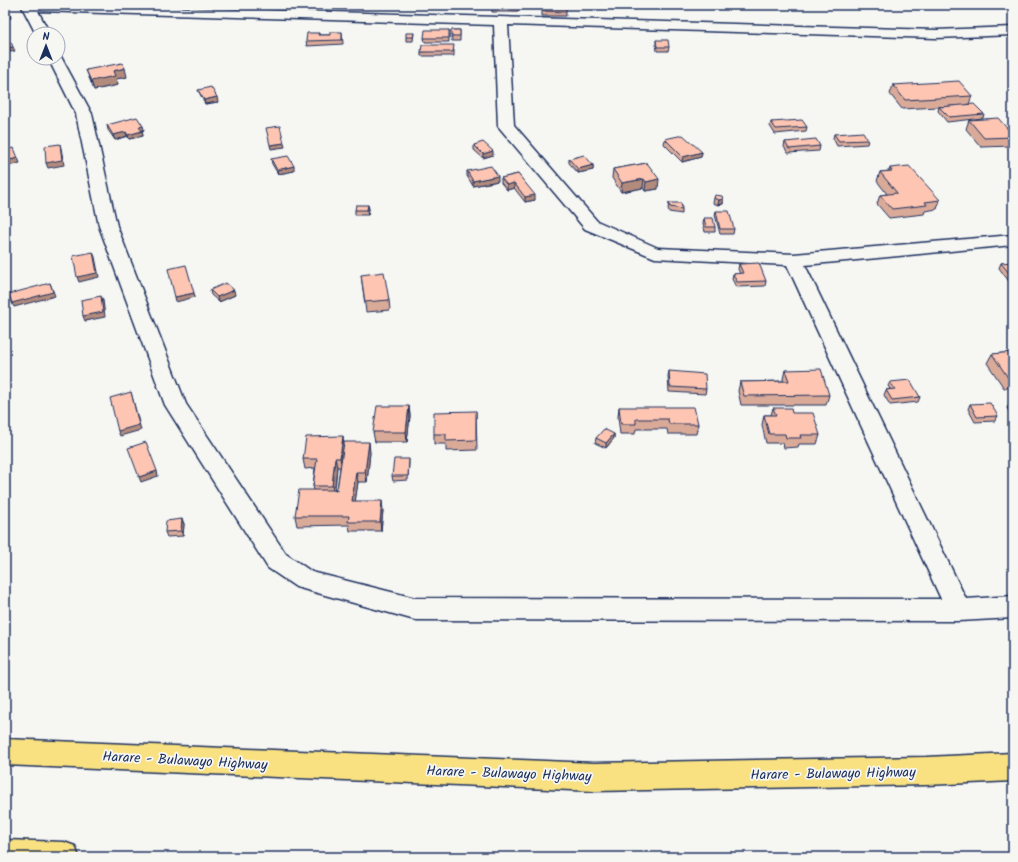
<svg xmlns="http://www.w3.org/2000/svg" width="1018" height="862" viewBox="0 0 1018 862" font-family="Kalam,sans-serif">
	<rect width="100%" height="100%" fill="#f6f6f2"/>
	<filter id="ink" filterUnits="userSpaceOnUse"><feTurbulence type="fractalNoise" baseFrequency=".025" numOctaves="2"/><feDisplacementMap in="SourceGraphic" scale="8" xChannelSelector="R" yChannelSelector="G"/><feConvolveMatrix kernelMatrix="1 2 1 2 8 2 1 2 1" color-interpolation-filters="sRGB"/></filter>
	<g filter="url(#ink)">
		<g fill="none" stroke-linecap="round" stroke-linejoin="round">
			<defs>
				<path id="street" d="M21,5h74l841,25 77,-3v8l-77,3 -428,-13 6,100 83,96 61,27 136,6 219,-19v10l-208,20 161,334 47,-3v22l-54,3 -544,-1 -119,-33 -28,-19 -103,-163 -66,-179 -23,-112 -28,-56h10v-4l2,1 32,59 25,112 69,178 100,150 26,18 103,26 526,1 -154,-334 -132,-7 -70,-29 -87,-103 -4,-101 -456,-14 12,23h-14z"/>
				<path id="highway" d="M5,739l589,24 332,-6 87,-4v28l-87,4 -332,6 -589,-26z
					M5,840l59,2 11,4 4,11h-74z"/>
			</defs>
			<use href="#street" stroke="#1b2f5e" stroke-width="3"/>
			<use href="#highway" stroke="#1b2f5e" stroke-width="3"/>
			<use href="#street" fill="#f6f6f2" fill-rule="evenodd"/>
			<use href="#highway" fill="#f9e181" fill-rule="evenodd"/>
		</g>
		<path fill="#daaa99" stroke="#1b2f5e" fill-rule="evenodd" d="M492,5h26v7h-26z
			M524,5h16v3h-16z
			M542,5l24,7v4h-24z
			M854,5h21v3l-18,1z
			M449,30v12h-24l-1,-4z
			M451,30h9v11h-8z
			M342,32l1,12 -36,2 -1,-5 13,-8v2h11z
			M414,33l-1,8h-7v-4z
			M656,40l13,7 -1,4h-11l-1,-7z
			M454,50v6h-33v-4z
			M86,70l41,7 -11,2 2,6 -24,5z
			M893,85l79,11 -3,8 15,10 -1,4 -36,4 -9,-11 1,-4 16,-1 -53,3 -12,-15z
			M198,90l20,12 -13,2z
			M969,120l44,15v5l-2,6 -30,1 -15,-18z
			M771,122l36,5 -1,4 -31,3 -5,-8z
			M107,125l37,5 -2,1 1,5 -14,3 -2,-3 -12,4 -7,-10z
			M834,134l34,6 -1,4 -30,2 -4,-8z
			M665,139l37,13 -1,5 -19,5 -18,-18z
			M785,142l35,4 -1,5 -31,2 -4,-6z
			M474,145l19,10 -10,3 -9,-8z
			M271,159l23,12 -16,3 -6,-10z
			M569,159l24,6v5l-15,3 -9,-10z
			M647,163l11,26 -13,2 -2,-3 -22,4 -9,-14 1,-9z
			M890,168l50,32 -3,9 -12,2 -1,3 -35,4 -12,-14 3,-9 7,-1 -10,-13 3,-9 9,-1z
			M467,171l31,10 -25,5 -6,-10z
			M518,174l17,26 -10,2 -11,-14 -7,2 -6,-7v-5z
			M714,198l9,1v5l-5,1 -5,-2z
			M669,203l13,6v5l-13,-2 -1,-4z
			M368,205l1,4 -1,6h-13v-5z
			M716,211l18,18 -1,5h-13l-5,-19z
			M704,218l11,9v5h-10l-2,-9z
			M1013,262v22h-2l-12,-16 2,-5z
			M739,264l27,17 -1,5 -29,1 -4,-8 1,-5h7l-2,-5z
			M361,275l28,25 1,10 -24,2z
			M210,290l25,5 -16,7 -8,-7z
			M1013,352v35l-9,1 -17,-25 5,-9z
			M785,370l44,25 -3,10h-85l-3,-14 2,-9 43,-1v-2z
			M669,371l37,18 -1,5 -36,-2 -1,-16z
			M890,382l30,15 -2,5 -28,3 -6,-10 2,-5 4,-1 -2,-3z
			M1010,403h3v16l-6,-11z
			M970,404l28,12 -3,5 -20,1 -7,-13z
			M409,406l1,10 -3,26h-32l-2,-10z
			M619,407l79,17 -2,10h-28l-1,-5h-31l-1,5h-15l-2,-17z
			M773,408l19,5 28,22 -3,9h-18l-1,3 -14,1 -1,-5h-17l-4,-18 2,-10h7z
			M476,411l1,39 -31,1v-7h-12v-10z
			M614,434v4l-8,10 -11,-5 1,-5z
			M344,443l26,9 -3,30h-9l-3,19 28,9 -2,21h-31l-1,-6 -52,1 -2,-10 19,-26 -1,-4 2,-18 -10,1 -2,-10zM337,467h3l-3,23h-2z
			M409,459v5l-1,16 -15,1 -1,-5z
			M182,519l2,5 -1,12 -16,1 -2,-5z"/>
		<path fill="#b28b7d" stroke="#1b2f5e" d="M10,14l1,4 -6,2v-5z
			M13,47l2,4 -10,2v-5z
			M125,68l2,9 -11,2 2,6 -24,5 -3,-9 22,-10z
			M217,97l1,5 -13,2 -1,-4z
			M143,126l1,4 -4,1 -1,-4z
			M142,131l1,5 -14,3 -1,-4z
			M126,132l1,4 -12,4 -2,-5z
			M284,143l1,4 -14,2 -1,-4z
			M60,144l1,4 3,17 -16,3 -2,-5z
			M493,151v4l-10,3v-4z
			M702,152l-1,5 -19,5 1,-5z
			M18,158l2,5 -15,4v-6z
			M593,165v5l-15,3v-4z
			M294,166v5l-16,3 -1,-4z
			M498,176v5l-25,5v-5z
			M644,179l-1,9 -22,4 1,-9z
			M659,179l-1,10 -13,2 1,-9z
			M514,183v5l-7,2v-5z
			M535,195v5l-10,2v-5z
			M723,199v5l-5,1 1,-5z
			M368,205l1,4 -1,6 -1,-5z
			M93,252l2,5 4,20 -20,5 -2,-5z
			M50,283l5,13 -41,11 -2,-4z
			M234,290l1,5 -16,7 -2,-5z
			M194,293l1,4 -19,5 -1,-5z
			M101,296l2,4 2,17 -20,4 -2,-5z
			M131,392l10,38 -21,6 -2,-5z
			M409,406l1,10 -3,26 -1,-10z
			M614,434v4l-8,10v-5z
			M343,436l1,10 -2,21 -2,-9z
			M369,442l1,10 -3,30 -2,-10z
			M335,458l2,9 -3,28 -2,-9z
			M157,471l1,5 -17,6 -2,-5z
			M356,472l2,10 -4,28 -2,-9z
			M382,501l1,9 -2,21 -1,-9z
			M182,519l2,5 -1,12 -2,-5z"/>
		<path fill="#fec6b2" stroke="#1b2f5e" d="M492,5h26v2h-26z
			M542,5h24v7l-24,-1z
			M5,6l5,8 -5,1z
			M425,30h24v8h-25z
			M451,30h9v6h-9z
			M330,32h12v8l-36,1 1,-8h12l-1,2h12z
			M406,33h8l-1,4h-7z
			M656,40h12l1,7h-12z
			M11,42l2,5 -8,1v-4z
			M422,45h32l-1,7h-32z
			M122,63l3,5 -12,3 2,5 -24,5 -5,-11z
			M959,81l13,15 -67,4 -12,-15z
			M211,87l6,10 -13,3 -6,-10z
			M974,104l10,10 -35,3 -10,-10z
			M137,117l6,9 -4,1 3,4 -14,4 -2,-3 -13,3 -6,-10z
			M998,118l15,17v2l-29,1 -15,-18z
			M802,120l5,7 -31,2 -5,-7z
			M280,126l4,17 -14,2 -4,-17z
			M863,132l5,8 -29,1 -5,-7z
			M683,135l19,17 -19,5 -18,-18z
			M816,139l4,7 -31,3 -4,-7z
			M483,142l10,9 -10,3 -9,-9z
			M60,144l2,16 -16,3 -1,-17z
			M14,148l4,10 -13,3v-11z
			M584,155l9,10 -15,4 -9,-10z
			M288,156l6,10 -17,4 -6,-11z
			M647,163l12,16 -13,3 -2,-3 -22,4 -9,-14z
			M491,166l7,10 -25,5 -6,-10z
			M909,166l31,34 -15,2 2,3 -35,4 -12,-14 17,-2 -17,-21 12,-1 -2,-3z
			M518,174l17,21 -10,2 -11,-14 -7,2 -6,-7z
			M715,195l7,1 1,3 -4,1 -5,-2z
			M669,203h12l1,6 -12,-2z
			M356,205h12l-1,5h-12z
			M716,211h13l5,18h-14z
			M704,218h9l2,9h-9z
			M93,252l4,21 -20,4 -4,-21z
			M1013,262v16l-12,-15z
			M759,263l7,18 -29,1 -4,-8 10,-1 -4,-9z
			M186,265l8,28 -19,4 -7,-28z
			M384,272l5,28 -24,2 -4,-27z
			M50,283l3,9 -41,11 -3,-9z
			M226,283l8,7 -17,7 -7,-7z
			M101,296l2,16 -20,4 -2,-16z
			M1013,352v26l-4,1 -17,-25z
			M821,369l8,26 -85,1 -4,-14 49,-1 -4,-11z
			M669,371l36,3 1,15 -36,-2z
			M910,380l10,17 -28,3 -6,-10 9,-1 -5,-7z
			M131,392l8,33 -21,6 -8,-33z
			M990,403l8,13 -21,1 -7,-13z
			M1010,403h3v7z
			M377,406h32l-3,26h-33z
			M619,407h75l4,17h-29l-1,-5h-32v5h-15z
			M773,408h18l1,5h21l7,22h-20l1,3h-15l-1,-4h-16l-5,-19h12z
			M476,411v29l-30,1v-7h-12v-22z
			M604,429l10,5 -8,9 -10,-5z
			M343,436l-3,22h-5l-3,28h-19l4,-27h-14l3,-22z
			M146,442l11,29 -18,6 -11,-29z
			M344,442h25l-4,30h-9l-4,29h30l-2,21h-32l1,-6h-54l4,-26h38z
			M394,459h15l-1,17h-16z
			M182,519l-1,12 -16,1 1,-11z"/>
	</g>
	<g text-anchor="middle" stroke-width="3.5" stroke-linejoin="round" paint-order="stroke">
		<g font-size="14" fill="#1b2f5e" stroke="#f6f6f2">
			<text transform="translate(185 760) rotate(3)" y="5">Harare - Bulawayo Highway</text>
			<text transform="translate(509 773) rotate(2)" y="5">Harare - Bulawayo Highway</text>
			<text transform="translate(833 773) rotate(-1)" y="5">Harare - Bulawayo Highway</text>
		</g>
	</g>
	<rect width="1018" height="862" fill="none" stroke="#f6f6f2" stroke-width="20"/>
	<rect x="10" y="10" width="998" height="842" fill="none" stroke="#1b2f5e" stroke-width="1.5" filter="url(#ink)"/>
	<g transform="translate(46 46)"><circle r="19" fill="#f6f6f2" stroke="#9ea6b7"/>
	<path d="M0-3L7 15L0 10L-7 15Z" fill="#1b2f5e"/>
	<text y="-6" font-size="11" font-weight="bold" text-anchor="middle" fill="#1b2f5e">N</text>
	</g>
</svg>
